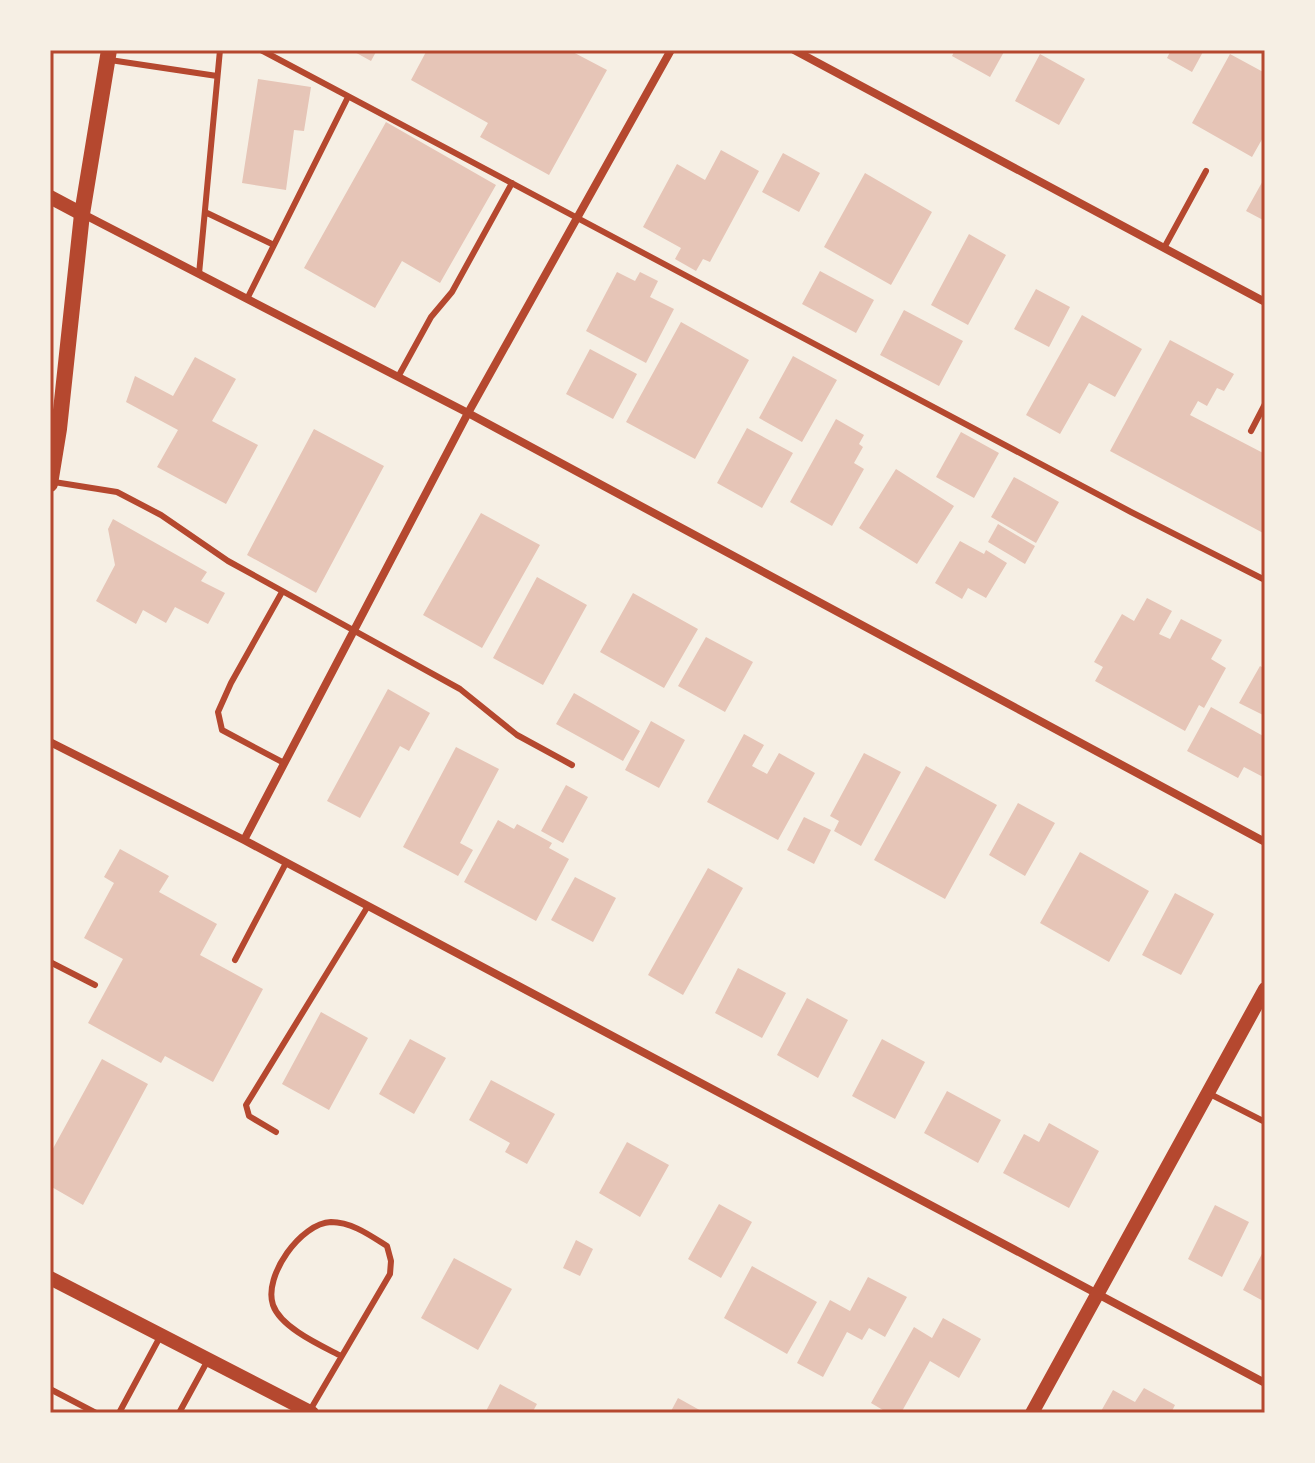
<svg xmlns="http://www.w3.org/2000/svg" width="1315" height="1463" viewBox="0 0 1315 1463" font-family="'Space Grotesk',sans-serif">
	<rect width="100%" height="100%" fill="#f6efe4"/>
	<path fill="#e6c5b7" d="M351,50h26l-6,11z
		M427,50h142l38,20 -58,105 -69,-38 8,-14 -77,-43z
		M955,50h50l-15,27 -38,-21z
		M1171,50h33l-12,22 -25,-14z
		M1040,54l45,25 -26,46 -44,-24z
		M1230,54l35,19v61l-13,23 -60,-34z
		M258,79l53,8 -7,44 -10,-1 -8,60 -44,-7z
		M386,122l110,63 -56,98 -38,-22 -27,47 -71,-40z
		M721,150l38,21 -49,91 -7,-3 -7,12 -21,-12 6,-11 -38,-21 34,-63 28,16z
		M783,153l37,20 -21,39 -37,-20z
		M865,173l67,39 -41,73 -67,-38z
		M1265,177v44l-19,-10z
		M969,234l37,21 -38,70 -37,-20z
		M820,271l54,29 -18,33 -54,-29z
		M617,272l18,9 5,-9 18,9 -8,16 24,12 -28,54 -60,-32z
		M1036,289l34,18 -21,40 -35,-18z
		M904,310l59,31 -24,45 -59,-31z
		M1082,315l60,34 -27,48 -26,-14 -29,51 -34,-19z
		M681,322l68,38 -54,99 -69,-37z
		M1170,340l64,34 -10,17 -7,-3 -10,18 -9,-5 -8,14 75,39v80l-155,-83z
		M590,349l47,25 -24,45 -47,-25z
		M793,356l44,24 -35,62 -43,-24z
		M195,357l41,22 -24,42 46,24 -32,59 -69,-37 21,-37 -52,-28 9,-26 38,20z
		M836,419l28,16 -5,9 4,3 -9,16 10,6 -32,57 -42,-24z
		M747,428l46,25 -31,55 -45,-25z
		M314,429l70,37 -68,127 -69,-38z
		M961,432l38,21 -25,45 -38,-21z
		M896,469l58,37 -37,58 -58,-36z
		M1014,477l45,25 -23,41 -45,-26z
		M481,513l59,32 -58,103 -59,-33z
		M113,519l94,53 -6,9 24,12 -17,31 -33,-17 -9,16 -23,-13 -7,14 -40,-23 19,-36 -7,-36z
		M998,524l37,22 -10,18 -37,-22z
		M960,541l24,13 2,-4 21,13 -21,35 -18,-10 -6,11 -27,-16z
		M537,577l50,28 -44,80 -50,-27z
		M633,593l65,36 -34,59 -64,-36z
		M1147,598l25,13 -13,23 11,5 11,-20 41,21 -11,19 15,9 -22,40 -5,-3 -14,26 -90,-50 8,-14 -9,-5 28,-48 12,7z
		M706,637l47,25 -28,50 -47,-26z
		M1260,666l5,3v47l-26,-13z
		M388,689l42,24 -21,38 -9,-5 -40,72 -33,-17z
		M574,693l66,38 -17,30 -67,-37z
		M1211,707l54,30v41l-21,-11 -6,11 -51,-27z
		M651,721l34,19 -26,48 -34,-18z
		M744,734l20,11 -12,21 15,8 12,-21 36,20 -37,67 -71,-38z
		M456,747l43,22 -39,74 13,7 -15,26 -55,-29z
		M864,753l37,19 -40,74 -27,-15 5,-10 -9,-5z
		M926,766l71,39 -52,94 -71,-39z
		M566,785l22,12 -25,46 -22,-12z
		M1018,803l37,20 -30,53 -36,-21z
		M804,817l27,13 -17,34 -27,-14z
		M498,820l16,9 3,-5 35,19 -3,5 20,11 -33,62 -72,-39z
		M120,849l49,27 -10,16 58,32 -17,31 63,34 -50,93 -48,-26 -4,7 -73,-40 35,-64 -39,-21 30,-55 -10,-6z
		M1080,852l69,39 -40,71 -69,-39z
		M708,868l35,20 -60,107 -35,-20z
		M575,877l41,21 -23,44 -42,-22z
		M1175,893l39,21 -33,61 -39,-20z
		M738,968l48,25 -24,45 -47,-25z
		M807,998l41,22 -30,58 -41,-23z
		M321,1012l47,26 -39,72 -47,-26z
		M410,1039l36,19 -32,56 -35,-20z
		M882,1039l43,23 -30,57 -43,-23z
		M102,1059l46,25 -65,121 -33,-19v-32z
		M491,1080l64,34 -28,50 -22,-12 5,-9 -41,-23z
		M947,1091l54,29 -23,43 -54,-30z
		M1049,1123l50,28 -30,57 -66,-35 21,-39 15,8z
		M627,1142l42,23 -29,52 -41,-24z
		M719,1204l33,18 -31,56 -33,-19z
		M1215,1205l34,17 -27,55 -34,-18z
		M576,1240l17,9 -13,27 -17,-8z
		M1265,1248v54l-22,-12z
		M454,1258l58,31 -34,61 -57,-32z
		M752,1266l65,36 -30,52 -63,-36z
		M868,1277l39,20 -22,40 -16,-9 -7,12 -15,-8 -24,45 -26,-14 33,-63 20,11z
		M943,1318l38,21 -22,39 -29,-17 -29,52h-13l-17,-10 43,-76 18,11z
		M500,1384l37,20 -5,9h-47z
		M1144,1388l31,17 -4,8h-71l13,-23 22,12z
		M678,1398l27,15h-35z"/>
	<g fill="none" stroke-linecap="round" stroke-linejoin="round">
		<path stroke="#b5482f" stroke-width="6" d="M261,50l870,462 134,68
			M110,60l107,16
			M205,212l69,33
			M1164,248l42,-77
			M199,274l21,-224
			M247,299l101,-202
			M398,377l33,-60 21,-25 60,-109
			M1251,431l14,-27
			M54,482l63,10 44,23 67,46 232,128 57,46 55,30
			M282,592l-51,91 -13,29 4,18 62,33
			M235,960l51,-97
			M50,962l45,23
			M1208,1093l57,29
			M276,1132l-27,-16 -3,-11 122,-199
			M50,1389l46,24
			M309,1412l81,-138 1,-13 -4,-15c-16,-10 -35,-24 -56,-24 -30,1 -68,54 -58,83 8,23 49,41 68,51
			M119,1413l42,-78
			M179,1413l29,-53"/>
		<path stroke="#b5482f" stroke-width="8" d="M794,50l471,252
			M83,214l385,199 797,429
			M50,742l194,98 1021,543
			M244,840l224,-427 203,-363"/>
		<path stroke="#b5482f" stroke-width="14" d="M50,197l32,17
			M50,1278l262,135
			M1032,1413l233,-424"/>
		<path stroke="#b5482f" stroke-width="16" d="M50,484l9,-55 23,-215 27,-164"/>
	</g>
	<rect width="1315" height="1463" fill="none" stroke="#f6efe4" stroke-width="104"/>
	<rect x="52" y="52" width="1211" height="1359" fill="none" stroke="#b5482f" stroke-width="3"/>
</svg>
